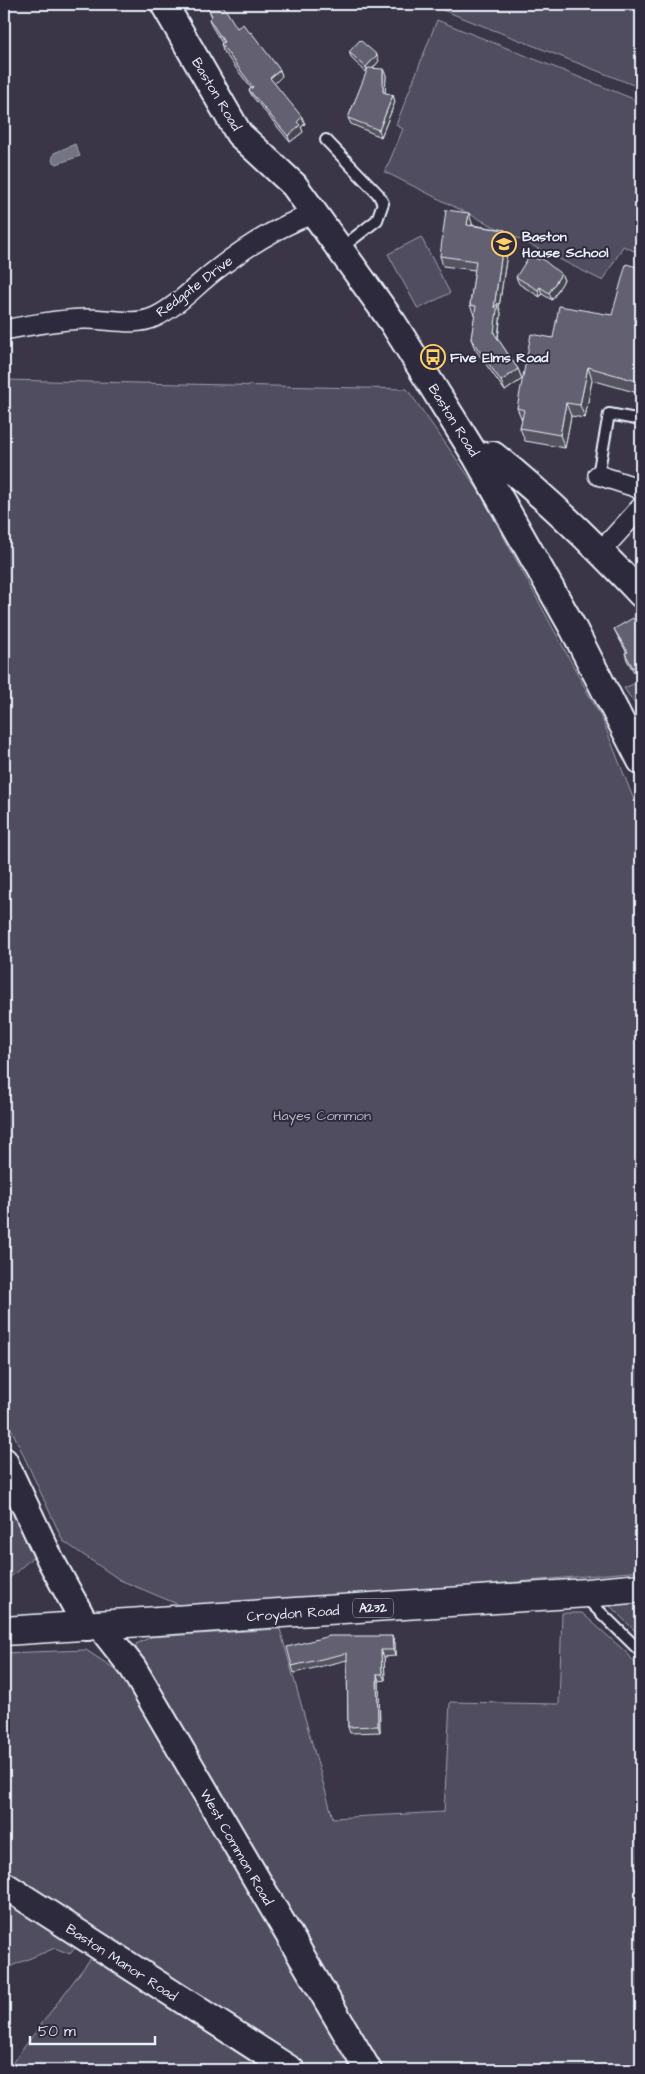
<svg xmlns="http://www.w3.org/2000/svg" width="645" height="2074" viewBox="0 0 645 2074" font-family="'Architects Daughter',sans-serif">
	<rect width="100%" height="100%" fill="#3a3648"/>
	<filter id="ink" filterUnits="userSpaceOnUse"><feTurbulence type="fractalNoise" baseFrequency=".02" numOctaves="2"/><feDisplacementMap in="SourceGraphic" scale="10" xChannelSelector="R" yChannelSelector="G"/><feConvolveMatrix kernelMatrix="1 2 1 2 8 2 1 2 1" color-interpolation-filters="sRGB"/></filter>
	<g filter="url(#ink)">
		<path fill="#504e5f" stroke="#9ca0ac" d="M432,4h209v84l-206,-81z
			M437,20l204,82v152l-18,-8 -20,35 -218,-109 18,-43 -7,-4z
			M421,237l29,56 -32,16 -30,-55z
			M4,380l403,9 72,102 124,230 38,97v753l-315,28 -144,7 -62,-26 -57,-39 -59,-128z
			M641,681v32l-17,-25z
			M4,1493l31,62 -31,28z
			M641,1600v37l-34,-34z
			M562,1613h20l46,41 13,17v399h-260l-81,-139 -164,-266v-21l15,-7 129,-8 53,189 111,-6 6,-110 109,2z
			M86,1650l32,21 50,75 194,324h-51l-307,-198v-219z
			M4,1895l75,48 -9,11 -15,-6 -51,21z
			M94,1954l180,116h-267z"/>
		<path fill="#737482" stroke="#a2a6b1" d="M75,144l5,12 -23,8 -5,-3 2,-8z"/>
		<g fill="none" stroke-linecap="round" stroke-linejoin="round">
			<defs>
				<path id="lane" d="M326,140l52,54 5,9 -6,17 -37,29
					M598,475l11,-61 32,6
					M589,1597l1,5 51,50"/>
				<path id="street" d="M4,330c26,-5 52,-10 79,-11 23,-1 51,8 72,-2 23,-11 41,-32 61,-47 31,-24 62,-44 99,-57
					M598,475l40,13 3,3
					M601,551l40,-44"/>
				<path id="secondary" d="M164,4l75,130 55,51 99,138 43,69 41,66 96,170 68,133
					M477,458l16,-3c53,42 102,90 148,139
					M4,1461l47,100 36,66
					M104,1626l3,9 26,33 235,402
					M4,1885l287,185"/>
				<path id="highway" d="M4,1631l583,-38 54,-5"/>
			</defs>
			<use href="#lane" stroke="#e8f1f8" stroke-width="14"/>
			<use href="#street" stroke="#e8f1f8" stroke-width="22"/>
			<use href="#secondary" stroke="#e8f1f8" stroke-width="30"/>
			<use href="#highway" stroke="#e8f1f8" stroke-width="31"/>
			<use href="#lane" stroke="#2f2a3d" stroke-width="10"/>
			<use href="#street" stroke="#2f2a3d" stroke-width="19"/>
			<use href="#secondary" stroke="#2f2a3d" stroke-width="26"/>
			<use href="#highway" stroke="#2f2a3d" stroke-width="28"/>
		</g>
		<path fill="#555361" stroke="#e8f1f8" d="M284,4h9l-7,3z
			M207,6l30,22 13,5 30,37 2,6 -8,7 31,41 -4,3 2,5 -13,10 -38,-46 -3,-6 2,-2 -28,-37 -2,-7 1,-1 -11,-18 -2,-6 3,-2z
			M349,52l30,9 -6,7 13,7 -1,18 8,2 2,7 -14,35 -30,-13 -3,-6 19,-45 -15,-14z
			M472,223v2l33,5 4,10 -10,67 2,6 -3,26 20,30 4,10 -17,12 -30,-42 -4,-10 4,-24h-1l-4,-10 5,-35 -32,-4 -3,-10z
			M641,268v126l-49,-14 -7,38 -14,-2 -6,32 -40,-7 -5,-13 2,-8 -5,-12 36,-70 59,-23z
			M561,274l3,6 -12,20 -10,-6 -2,3 -21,-13 -3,-7z
			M614,629l27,4v38l-6,3 -8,-14 -2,-7h2l-10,-18z
			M392,1636l3,7v13l-11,1 1,23 -6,1 1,51 -30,1 -2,-6 -1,-67 -53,13 -2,-7z"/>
		<path fill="#45444f" stroke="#e8f1f8" d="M377,55l2,6 -11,13 -2,-7z
			M383,69l3,6 -1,23 -2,-6z
			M280,70l2,6 -9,9 -3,-7z
			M393,95l2,7 -14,35 -2,-7z
			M302,117l3,7 -4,3 2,5 -13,10 -2,-6 9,-14z
			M469,213l3,10 -1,12 -4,-10z
			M505,230l4,10 -10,67 2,6 -4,30 -3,-10v-25z
			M561,274l3,6 -12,20 -3,-7z
			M540,287l2,7 -2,3 -2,-7z
			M588,367l4,13 -7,38 -5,-13z
			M518,369l4,10 -17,12 -4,-10z
			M566,403l5,13 -6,32 -5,-13z
			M392,1636l3,7v13l-2,-6z
			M381,1650l3,7 1,23 -3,-6z
			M377,1674l2,7 1,51 -2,-6z"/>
		<path fill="#636171" stroke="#e8f1f8" d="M210,4h12l15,24 6,-4 7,9 1,-1 29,38 -10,8 32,39 -5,5 3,3 -12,11 -39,-46 4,-3 -32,-43 3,-2 -15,-23 3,-3 -5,-10z
			M360,40l17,15 -11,12 -17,-15z
			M368,68l15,1v23l10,3 -14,35 -31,-12z
			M446,210l23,3 -2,12 38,5 -11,78 4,-5 -4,30 24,36 -17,12 -30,-42 5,-33 -6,-1 6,-44 -36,-5z
			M530,255l9,5 2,-2 20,16 -12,19 -9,-6 -2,3 -22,-13z
			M626,264l15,4v110l-1,4 -52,-15 -8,38 -14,-2 -6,32 -40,-7 4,-18 -7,-2 14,-74 22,4 6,-32 53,9z
			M633,618l8,15v30l-8,5 -8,-15 3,-1 -14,-23z
			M329,1636h63l1,14h-12l1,24h-5l1,52 -30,1 -1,-74 -55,13 -5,-19z"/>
	</g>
	<defs>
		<symbol id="school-ring" viewBox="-11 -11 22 22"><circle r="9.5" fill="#2f2a3d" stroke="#ffd166" stroke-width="1.5"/><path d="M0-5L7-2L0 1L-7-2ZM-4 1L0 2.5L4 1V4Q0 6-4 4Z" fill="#ffd166"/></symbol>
		<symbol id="bus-ring" viewBox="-11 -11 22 22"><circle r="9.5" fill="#2f2a3d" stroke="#ffd166" stroke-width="1.5"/><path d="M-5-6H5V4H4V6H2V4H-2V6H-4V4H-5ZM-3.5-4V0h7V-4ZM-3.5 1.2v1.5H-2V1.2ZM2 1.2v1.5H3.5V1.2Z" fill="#ffd166"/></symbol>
	</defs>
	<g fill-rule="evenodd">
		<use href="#school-ring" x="490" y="230" width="28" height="28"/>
		<use href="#bus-ring" x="419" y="343" width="28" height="28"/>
	</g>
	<g text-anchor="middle" stroke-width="4" stroke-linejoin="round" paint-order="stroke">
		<rect fill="#2f2a3d" stroke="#b0b5c0" stroke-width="1" x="353" y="1598.5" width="40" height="19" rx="4"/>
		<g font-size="12" font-weight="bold" fill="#e8f1f8">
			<text x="373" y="1612">A232</text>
		</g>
		<g font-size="14" fill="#e8f1f8" stroke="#2f2a3d">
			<text transform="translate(217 94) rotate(59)" y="5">Baston Road</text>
			<text transform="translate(194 286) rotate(-37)" y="5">Redgate Drive</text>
			<text transform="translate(454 420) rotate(58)" y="5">Baston Road</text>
			<text transform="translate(293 1613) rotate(-4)" y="5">Croydon Road</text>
			<text transform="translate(237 1847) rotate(60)" y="5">West Common Road</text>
			<text transform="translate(122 1962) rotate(33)" y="5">Baston Manor Road</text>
		</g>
		<g font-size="14" font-weight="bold" fill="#e8f1f8" stroke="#2f2a3d" text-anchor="start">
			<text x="522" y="241">Baston<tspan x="522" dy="16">House School</tspan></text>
			<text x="450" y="362">Five Elms Road</text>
		</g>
		<g font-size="14" fill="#b3b8c2" stroke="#2f2a3d">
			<text x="322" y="1120">Hayes Common</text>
		</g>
	</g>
	<rect width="645" height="2074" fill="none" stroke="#2f2a3d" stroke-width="20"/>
	<rect x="10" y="10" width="625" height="2054" fill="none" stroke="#e8f1f8" stroke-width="2" filter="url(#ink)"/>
	<path d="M30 2036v8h125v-8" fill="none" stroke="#e8f1f8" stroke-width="2.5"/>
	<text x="38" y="2036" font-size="15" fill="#e8f1f8" stroke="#2f2a3d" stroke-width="4" paint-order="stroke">50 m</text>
</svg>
